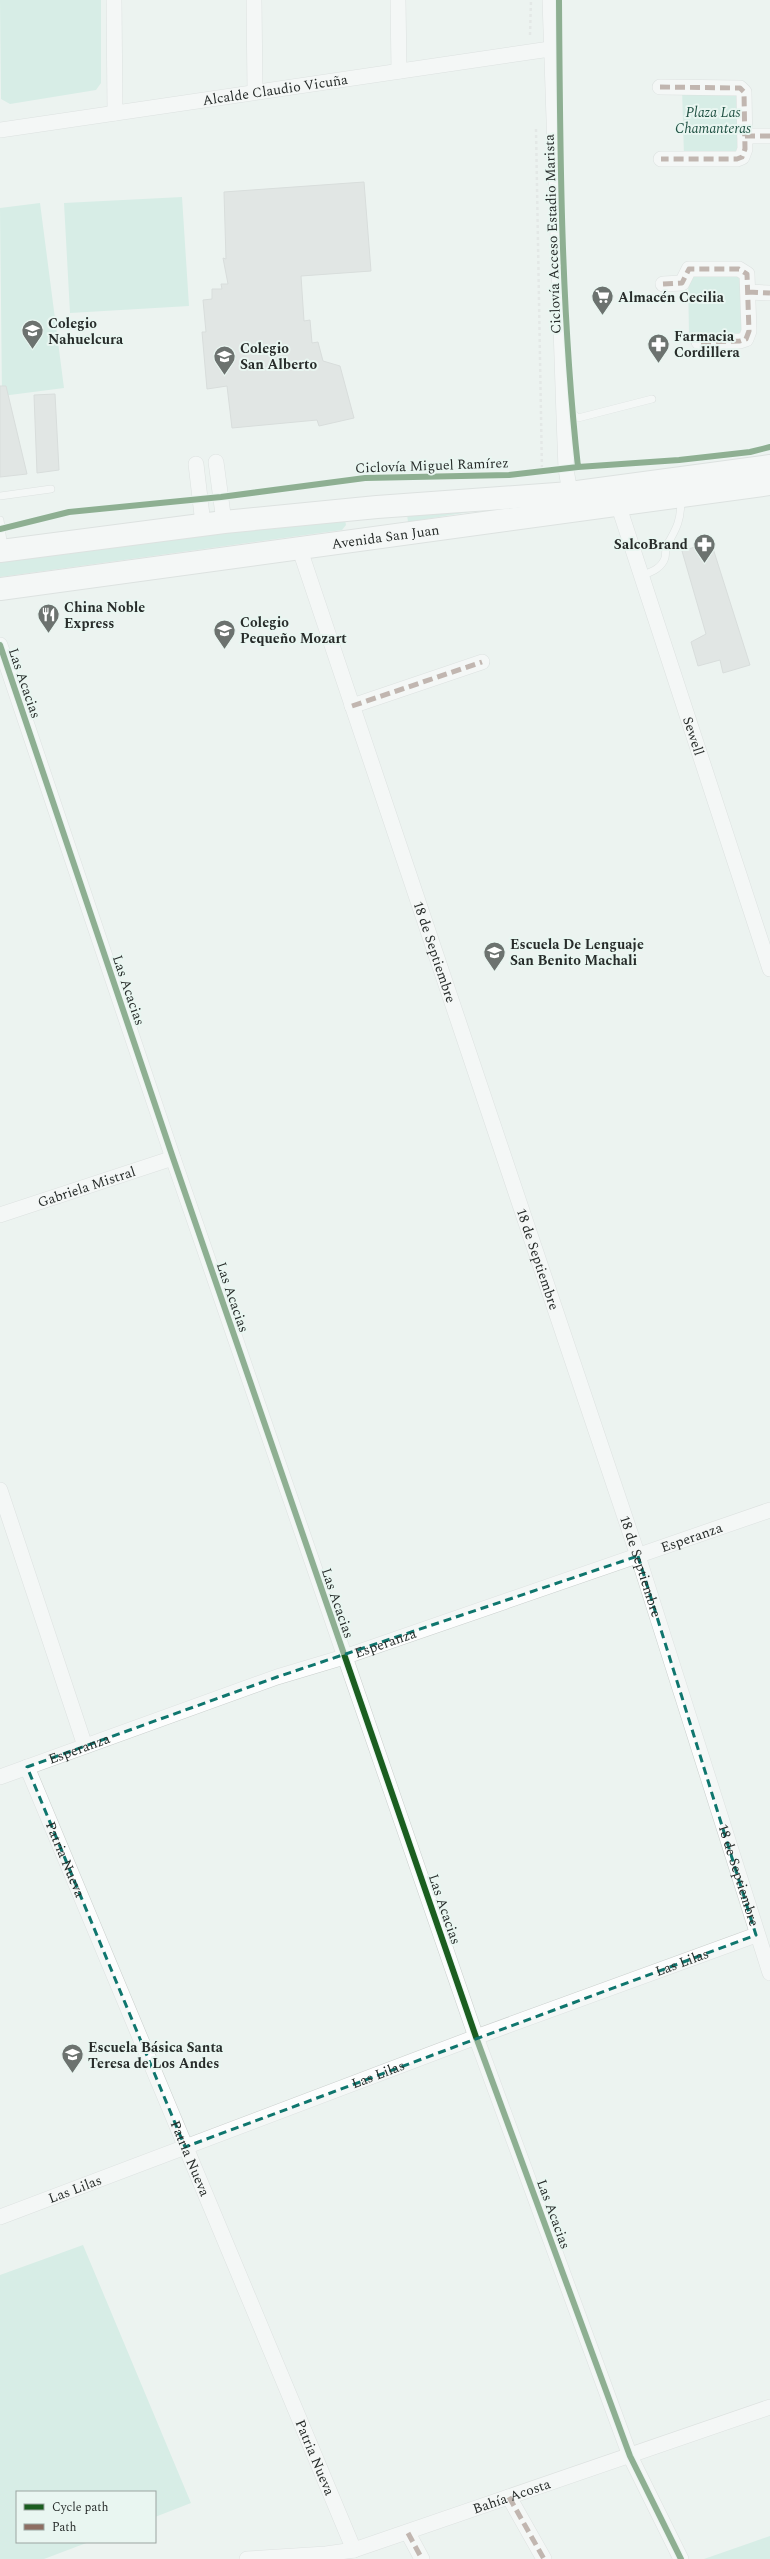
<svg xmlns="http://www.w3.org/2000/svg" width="770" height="2559" viewBox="0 0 770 2559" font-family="Spectral,serif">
	<rect width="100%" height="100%" fill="#ecf3f0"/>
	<path fill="#bce7d9" d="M0,0h101v83l-5,7 -86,14 -9,-5z
		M682,88l60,5 -4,65 -54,-1z
		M182,197l7,109 -119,7 -6,-110z
		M40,203l24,185 -62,8 -2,-188z
		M688,273h49l8,5 1,51 -8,9 -49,-1z
		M549,499l-141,23 -1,-8z
		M337,514l8,6 1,5 -4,5 -342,47v-16z
		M83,2245l108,258 -36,14v-25h-138v50h72l-45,17h-44v-284z
		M770,2536v23h-66z"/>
	<path fill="#d3d8d6" stroke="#bfc4c2" d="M364,182l7,89 -70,5 3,45 6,-1 2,23 6,-1 5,19 17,5 14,52 -35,8 -2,-6 -85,8 -5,-42 -20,3 -5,-57h4l-3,-32 9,-1v-10h10l-1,-5h7l-5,-26 3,1 -2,-67z
		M0,386h6l21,88 -27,3z
		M55,394l4,76 -22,3 -3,-78z
		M711,542l39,123 -27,8 -3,-13 -22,6 -7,-24 15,-8 -24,-83z"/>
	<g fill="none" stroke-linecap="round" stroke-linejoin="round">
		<defs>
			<path id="lane" d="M564,417l8,-4 6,5 74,-19
				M0,496l51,-7
				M0,520l4,28
				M641,576c10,-4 20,-7 24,-18 1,-4 0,-9 2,-13 10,-17 14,-25 14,-46"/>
			<g id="street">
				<path d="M114,0l1,113"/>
				<path d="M254,0l1,92"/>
				<path d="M398,0l1,71"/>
				<path d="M550,0l14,417 2,52 4,24"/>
				<path d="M660,87l80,1 4,4 1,57 -3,8 -5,2h-76"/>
				<path id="s1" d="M0,130l550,-81"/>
				<path d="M745,136h25"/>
				<path d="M663,284l19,-1 7,-14h50l8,5 2,57 -3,8 -6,2 -41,1"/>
				<path d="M748,292l22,1"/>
				<path d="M216,462l8,60"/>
				<path d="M196,464l7,60"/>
				<path id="s2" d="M618,504l152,465"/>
				<path id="s3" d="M299,547l339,1009 132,417"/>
				<path d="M0,645l173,513 303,879 154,419 51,103"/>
				<path d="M352,706l130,-44"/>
				<path id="s4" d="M0,1215l173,-57"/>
				<path d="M0,1490l85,256"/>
				<path id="s5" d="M27,1767l327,783"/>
				<path id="s6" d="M0,1777l277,-100 67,-20 426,-147"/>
				<path id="s7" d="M0,2217l476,-180 280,-102"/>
				<path d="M509,2497l35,62"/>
				<path d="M408,2533l14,26"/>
				<path id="s8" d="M247,2559l79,-5 28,-4 416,-143"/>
			</g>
			<g id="primary">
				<path d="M0,551l224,-29 153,-15 193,-14 200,-27"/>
				<path id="s9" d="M0,589l770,-105"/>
			</g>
		</defs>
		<use href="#lane" stroke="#c9cecc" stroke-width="8"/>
		<use href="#street" stroke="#c9cecc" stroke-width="16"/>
		<use href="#primary" stroke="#c9cecc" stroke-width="24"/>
		<path stroke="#d8dbda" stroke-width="2.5" stroke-dasharray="3 3" stroke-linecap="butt" d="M530,35l1,-35
			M536,129l6,343"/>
		<use href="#lane" stroke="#fcfdfd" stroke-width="7"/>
		<use href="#street" stroke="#fcfdfd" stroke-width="15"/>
		<use href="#primary" stroke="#fcfdfd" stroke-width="22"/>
		<path stroke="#8d6e63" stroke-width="5" stroke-dasharray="10 5" stroke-linecap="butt" d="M660,87l80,1 4,4 1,57 -3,8 -5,2h-76
			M745,136h25
			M663,284l19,-1 7,-14h50l8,5 2,57 -3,8 -6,2 -41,1
			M748,292l22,1
			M352,706l130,-44
			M509,2497l35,62
			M408,2533l14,26"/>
		<defs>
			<path id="cycleway" d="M559,0c1,156 2,312 19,467
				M0,529l69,-17 152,-15 144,-19 144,-3 69,-8 101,-7 71,-8 20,-5
				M0,645l173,513 303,879 154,419 51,103"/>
		</defs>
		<use href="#cycleway" stroke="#e9f6f1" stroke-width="8"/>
		<use href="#cycleway" stroke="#1b5e20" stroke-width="6"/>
	</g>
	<path d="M0 0H770V2559H0ZM638,1556l118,379 -571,212 -158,-380 250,-90z" fill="#ecf3f0" fill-opacity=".55" fill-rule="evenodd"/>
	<path fill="none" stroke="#0f766e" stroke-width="3" stroke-dasharray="8 5" stroke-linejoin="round" d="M638,1556l118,379 -571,212 -158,-380 250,-90z"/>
	<defs>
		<symbol id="supermarket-pin" viewBox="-11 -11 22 30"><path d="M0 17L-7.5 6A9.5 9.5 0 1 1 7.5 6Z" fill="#6c726f" stroke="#e9f6f1"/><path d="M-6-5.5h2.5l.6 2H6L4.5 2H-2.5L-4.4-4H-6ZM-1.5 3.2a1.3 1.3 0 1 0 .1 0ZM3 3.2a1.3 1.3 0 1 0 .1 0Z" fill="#fff"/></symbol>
		<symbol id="school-pin" viewBox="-11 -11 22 30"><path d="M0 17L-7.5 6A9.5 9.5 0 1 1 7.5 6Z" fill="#6c726f" stroke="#e9f6f1"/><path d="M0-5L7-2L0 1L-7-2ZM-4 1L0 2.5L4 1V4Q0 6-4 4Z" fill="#fff"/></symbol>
		<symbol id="pharmacy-pin" viewBox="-11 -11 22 30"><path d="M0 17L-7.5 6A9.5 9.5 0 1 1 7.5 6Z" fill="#6c726f" stroke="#e9f6f1"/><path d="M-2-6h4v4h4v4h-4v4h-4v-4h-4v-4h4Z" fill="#fff"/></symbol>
		<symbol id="restaurant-pin" viewBox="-11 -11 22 30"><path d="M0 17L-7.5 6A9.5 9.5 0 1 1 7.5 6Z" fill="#6c726f" stroke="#e9f6f1"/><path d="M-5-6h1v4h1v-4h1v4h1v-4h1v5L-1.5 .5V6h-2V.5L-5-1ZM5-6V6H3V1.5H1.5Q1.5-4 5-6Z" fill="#fff"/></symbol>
	</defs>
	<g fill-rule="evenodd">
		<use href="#supermarket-pin" x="590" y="284" width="25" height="34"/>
		<use href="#school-pin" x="20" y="318" width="25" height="34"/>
		<use href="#pharmacy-pin" x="646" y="332" width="25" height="34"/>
		<use href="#school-pin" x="212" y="344" width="25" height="34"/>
		<use href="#pharmacy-pin" x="692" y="532" width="25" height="34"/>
		<use href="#restaurant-pin" x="36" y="602" width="25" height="34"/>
		<use href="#school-pin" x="212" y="618" width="25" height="34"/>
		<use href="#school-pin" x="482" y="940" width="25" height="34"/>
		<use href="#school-pin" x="60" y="2042" width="25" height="34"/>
	</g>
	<g text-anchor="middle" stroke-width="4" stroke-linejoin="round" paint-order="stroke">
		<g font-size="14" fill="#272c2a" stroke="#e9f6f1">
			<text dy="5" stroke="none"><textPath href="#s1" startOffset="278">Alcalde Claudio Vicuña</textPath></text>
			<text transform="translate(552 234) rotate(-92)" y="5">Ciclovía Acceso Estadio Marista</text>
			<text transform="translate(432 465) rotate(-2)" y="5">Ciclovía Miguel Ramírez</text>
			<text dy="5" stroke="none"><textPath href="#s9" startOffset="389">Avenida San Juan</textPath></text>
			<text transform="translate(25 683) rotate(71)" y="5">Las Acacias</text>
			<text dy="5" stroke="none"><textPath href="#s2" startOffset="244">Sewell</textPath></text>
			<text dy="5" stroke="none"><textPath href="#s3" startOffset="427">18 de Septiembre</textPath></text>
			<text transform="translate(129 990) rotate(71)" y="5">Las Acacias</text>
			<text dy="5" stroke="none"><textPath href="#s4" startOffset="91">Gabriela Mistral</textPath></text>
			<text dy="5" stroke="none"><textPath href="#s3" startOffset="751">18 de Septiembre</textPath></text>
			<text transform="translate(233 1297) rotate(71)" y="5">Las Acacias</text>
			<text dy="5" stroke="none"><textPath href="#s6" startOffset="732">Esperanza</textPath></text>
			<text dy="5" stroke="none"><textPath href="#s3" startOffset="1075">18 de Septiembre</textPath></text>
			<text transform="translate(338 1603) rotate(71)" y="5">Las Acacias</text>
			<text dy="5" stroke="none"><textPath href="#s6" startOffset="408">Esperanza</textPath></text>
			<text dy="5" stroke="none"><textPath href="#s6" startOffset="84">Esperanza</textPath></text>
			<text dy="5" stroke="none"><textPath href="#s5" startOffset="100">Patria Nueva</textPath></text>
			<text dy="5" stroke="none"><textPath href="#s3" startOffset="1399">18 de Septiembre</textPath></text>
			<text transform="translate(445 1909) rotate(71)" y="5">Las Acacias</text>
			<text dy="5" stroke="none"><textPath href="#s7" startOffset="728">Las Lilas</textPath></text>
			<text dy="5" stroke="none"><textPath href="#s7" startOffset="404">Las Lilas</textPath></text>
			<text dy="5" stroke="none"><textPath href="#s5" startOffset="424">Patria Nueva</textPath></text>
			<text dy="5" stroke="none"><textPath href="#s7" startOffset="80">Las Lilas</textPath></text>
			<text transform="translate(554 2214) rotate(70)" y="5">Las Acacias</text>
			<text dy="5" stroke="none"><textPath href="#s5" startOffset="748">Patria Nueva</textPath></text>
			<text dy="5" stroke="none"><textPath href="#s8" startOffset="274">Bahía Acosta</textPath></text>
		</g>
		<g font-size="14" font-style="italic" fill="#215244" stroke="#e9f6f1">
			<text x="713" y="117">Plaza Las<tspan x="713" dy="16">Chamanteras</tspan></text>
		</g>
		<g font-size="14" font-weight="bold" fill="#272c2a" stroke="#e9f6f1" text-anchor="start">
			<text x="618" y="302">Almacén Cecilia</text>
			<text x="48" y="328">Colegio<tspan x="48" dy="16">Nahuelcura</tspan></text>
			<text x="674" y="341">Farmacia<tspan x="674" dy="16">Cordillera</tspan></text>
			<text x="240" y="353">Colegio<tspan x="240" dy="16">San Alberto</tspan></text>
			<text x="688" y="549" text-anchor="end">SalcoBrand</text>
			<text x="64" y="612">China Noble<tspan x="64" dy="16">Express</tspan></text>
			<text x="240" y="627">Colegio<tspan x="240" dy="16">Pequeño Mozart</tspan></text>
			<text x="510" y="949">Escuela De Lenguaje<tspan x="510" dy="16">San Benito Machali</tspan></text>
			<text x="88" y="2052">Escuela Básica Santa<tspan x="88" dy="16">Teresa de Los Andes</tspan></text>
		</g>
	</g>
	<rect x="16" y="2491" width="140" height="52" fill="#e9f6f1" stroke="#9ba5a1"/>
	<rect x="24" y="2504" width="20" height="6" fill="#1b5e20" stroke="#9ba5a1"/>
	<text x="52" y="2511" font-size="12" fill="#272c2a">Cycle path</text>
	<rect x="24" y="2524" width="20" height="6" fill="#8d6e63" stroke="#9ba5a1"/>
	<text x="52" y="2531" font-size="12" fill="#272c2a">Path</text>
</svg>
